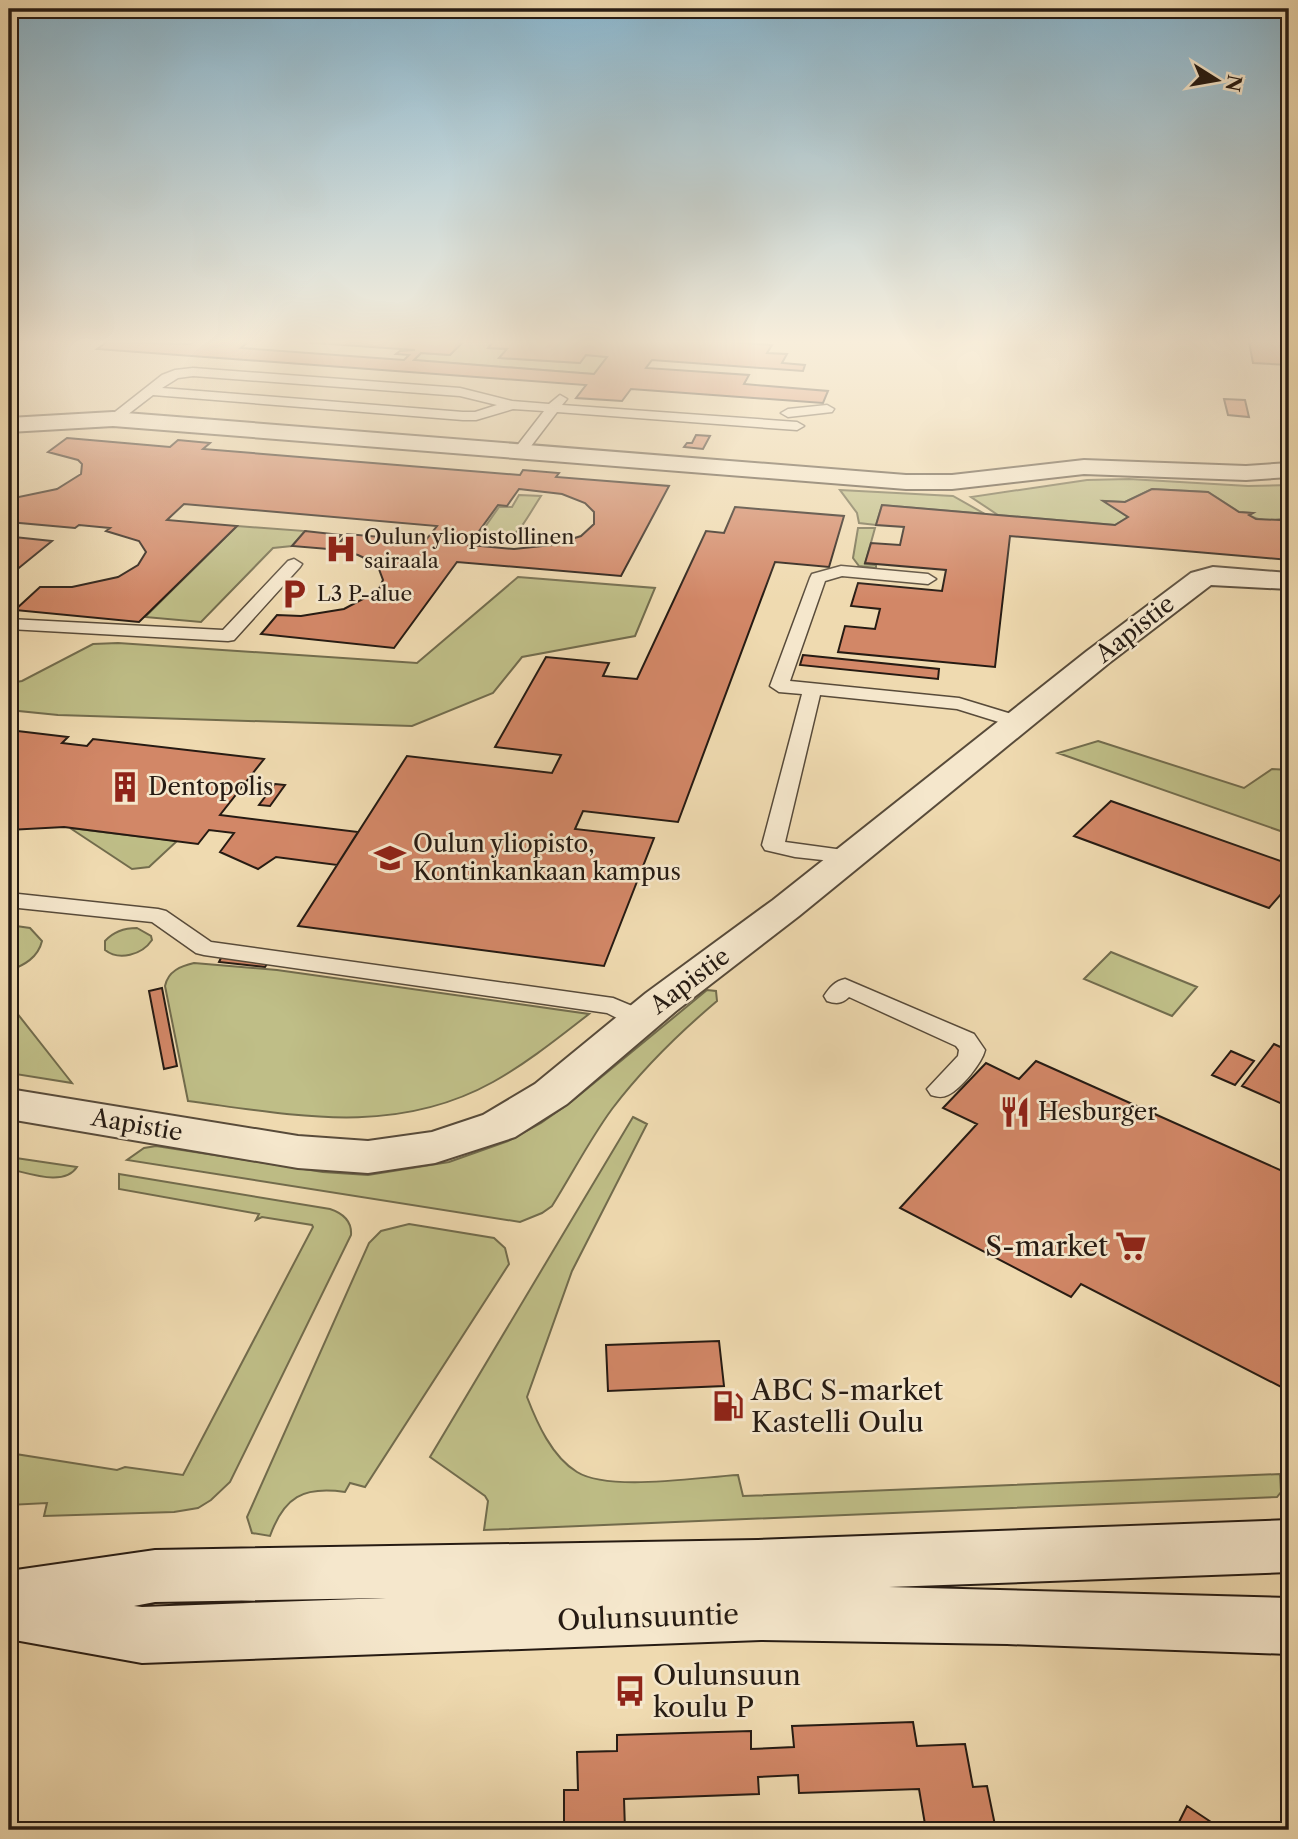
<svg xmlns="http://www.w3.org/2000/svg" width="1298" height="1839" viewBox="0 0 1298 1839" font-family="'Libre Caslon Text',serif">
	<rect width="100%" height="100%" fill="#efdab0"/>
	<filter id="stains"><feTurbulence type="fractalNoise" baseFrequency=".00286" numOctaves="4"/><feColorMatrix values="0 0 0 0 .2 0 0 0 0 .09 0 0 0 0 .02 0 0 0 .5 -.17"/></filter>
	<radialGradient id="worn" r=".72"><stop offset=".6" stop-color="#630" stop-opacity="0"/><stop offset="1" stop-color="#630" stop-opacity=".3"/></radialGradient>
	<path fill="#bfbe87" stroke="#726c4d" stroke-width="2" d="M463,342h30l-4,6 18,1 -7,9 79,5 7,-8 21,2 -13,17 -180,-14 7,-7 29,2z
		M1129,479l119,7 41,-1v30c-11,7 -28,7 -40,0l3,-2 -13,-1 -31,-20 -56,-3 -27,13 -20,-1 23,16 -13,8 -117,-10 -27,-18 116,-17z
		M840,490l113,6 32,18 -103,-9 -6,20 -17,-2 -2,-10z
		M519,495l22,1c-22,34 -24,49 -68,48l26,-37h13z
		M237,526l68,5 -13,15 -19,2 -72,74 -56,-5z
		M858,528h17l-10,36 11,1v3l-17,-2 -6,-8z
		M518,577l137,11 -20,48 -113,21 -29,36 -81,33 -354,-11 -49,-5v-27l13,-2 71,-37 25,-1 299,20z
		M1098,741l146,47 28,-19 17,1v64l-231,-81z
		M70,828l107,13 -28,26 -17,2z
		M9,925l21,3 12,13c-4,17 -18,24 -33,30z
		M137,928l14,8 1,4c-10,15 -33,21 -47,10v-9c9,-10 19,-13 32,-13z
		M1111,952l86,35 -25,29 -88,-37z
		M194,963l83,7 312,44c-31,24 -62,49 -96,68 -99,55 -200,33 -305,19l-23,-115c3,-15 16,-20 29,-23z
		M707,990l9,1 1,10c-39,33 -74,67 -105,108 -22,30 -40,65 -60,97l-10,7 -22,9 -393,-62 17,-12 12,-2 167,26 45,3 81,-13 59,-21 33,-18 30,-21z
		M9,1003l63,80 -63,-10z
		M633,1117l14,7 -75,147 -45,126c10,26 25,60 50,75 32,20 122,5 161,3l5,21 537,-22 1,18 -4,5 -793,33 4,-29 -3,-5 -55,-39z
		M9,1157l68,10c-13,20 -48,6 -68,2z
		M119,1174l211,35c12,4 22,12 21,26l-121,247 -19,18 -13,8 -24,4 -130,4 3,-13 -38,2v-52l108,17 8,-3 58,8 130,-248 -1,-2 -50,-8 -6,3 3,-6 -140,-25z
		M409,1224l85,14 11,10 4,16 -144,223 -15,-4 -5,9c-42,-6 -61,5 -75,44l-18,-3 -5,-16 122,-274 12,-12z"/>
	<path fill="#d28767" stroke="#261b13" stroke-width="2" fill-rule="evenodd" d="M107,342l83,2 3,-2h55l-7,6 163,12 5,-5 -13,-1 4,-3 15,-1 -114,-8h162l-13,13 -29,-2 -7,7 180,14 13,-17 -21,-2 -6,8 -81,-5 8,-9 -19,-1 5,-6h240l39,3 -5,8 20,1 -5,9 23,2 -2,6 -151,-11 -6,8 103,7 -5,9 84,7 -5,12 -192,-14 -9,12 -46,-3 10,-13 -489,-36z
		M1249,342h40v23l-36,-2z
		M1224,399l21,1 4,17 -21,-2z
		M696,435l14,1 -7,13 -19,-2 3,-4h5z
		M67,438l103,9 8,-7 32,3 -7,6 317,26 3,-5 36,3 -3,4 113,9 -48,90 -164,-14 -63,86 -133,-14 16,-19 24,1 43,-7 34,-18 5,-11 -6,-16 -19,-9 -24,-6 13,-15 78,7 12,-15 -253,-22 -17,16 70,6 -98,96 -124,-12 25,-23h32l46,-10 20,-12 8,-13 -7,-11 -33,-10 4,-3 -31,-3 -4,3 -66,-6v-23l48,-10 24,-15 1,-10 -4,-4 -30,-8zM519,489l43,5 23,9 9,9v12l-13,12 -29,9 -38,4 -45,-4 29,-40 9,1z
		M1152,489l56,3 31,20 14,1 -4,2 7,4 24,1 9,-5v45l-279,-24 -15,131 -157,-15 7,-26 30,3 5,-20 -29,-3 7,-23 84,8 4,-21 -81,-7 6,-20 29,2 4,-18 -28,-2 6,-20 233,20 13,-8 -25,-16 22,1z
		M735,507l109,9 -15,51 -54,-5 -97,260 -95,-11 -8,18 79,9 -50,128 -306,-40 109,-170 145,17 9,-18 -66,-8 51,-90 63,6 -6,13 34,3 69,-148 18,2z
		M305,531l36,4 -13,14 -36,-3z
		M14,537l38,4 -43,35v-35z
		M803,655l136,14 -1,10 -138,-14z
		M9,730l59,7 -6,6 25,3 6,-7 171,20 -44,56 138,17 -21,33 -61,-8 -18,12 -38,-17 14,-19 -25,-3 -11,14 -134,-17 -55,3z
		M275,784l10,1 -15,21 -11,-1z
		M1111,801l178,63v21l-20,23 -195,-72z
		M222,956l47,5 -4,6 -46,-5z
		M162,988l15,78 -13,3 -15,-78z
		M1274,1044l15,7v56l-47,-21z
		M1231,1051l23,10 -19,24 -23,-10z
		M1036,1061l253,113v217l-208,-107 -10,13 -171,-89 77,-84 -34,-16 43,-45 33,16z
		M719,1341l5,45 -116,5 -2,-46z
		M913,1722l4,24 48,-2 8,43 14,-1 9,44h-70l-7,-41 -120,4 -1,-18 -40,2 1,17 -135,5 1,31h-61v-40h14l-1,-38 40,-1v-16l134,-4v18l43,-2 -2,-21z
		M1187,1806l36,24h-48z"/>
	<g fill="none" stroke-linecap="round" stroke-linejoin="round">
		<defs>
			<path id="lane" d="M193,368l267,20 52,13 37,3 11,-9 7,4 -5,6 235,17 7,4 -7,4 -240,-18 -32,42 -5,1 -7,-4 31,-40 -31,-2 -37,11h-13l-310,-25 -35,27 -5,1 -7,-4 56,-44 13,-5zM193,376l267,20 37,9 -22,7h-12l-301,-24 16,-10z
				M827,405l7,4 -2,3 -44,5 -7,-4 7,-4z
				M294,559l8,5 -2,3 -66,73 -6,1 -219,-12v-10l214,11 65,-69z
				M841,566l87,8 8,5 -8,5 -86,-8 -17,5 -35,100 169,17 66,20 3,4 -10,6 -61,-19 -137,-14 -35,147 73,10 3,5 -3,5 -8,1 -55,-6 -30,-7 -3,-5 40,-151 -23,-2 -9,-6 40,-108 2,-4z
				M9,893l149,16 8,2 45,31 402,56 36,15 3,6 -3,6 -9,2 -9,-2 -24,-12 -403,-58 -8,-2 -44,-31 -143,-15z
				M845,979l129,55 11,16c-3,13 -24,39 -37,45 -6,3 -11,2 -17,0l-4,-6 31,-33 1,-6 -3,-4 -107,-49c-7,7 -13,7 -22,4l-3,-5c6,-9 11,-15 21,-17z"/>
			<path id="street" d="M113,412l793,63h46l132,-15 162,6 43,-3v14l-43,3 -162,-6 -132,15h-46l-793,-63 -104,6v-14z
				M1213,567l76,6v16l-78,-4 -102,78 -310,253 -123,95 -109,93 -52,33 -80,26 -67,10 -70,-5 -289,-49v-30l289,47 70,5 64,-9 51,-17 52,-31 111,-91 127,-93 314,-249 104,-78z"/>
			<path id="secondary" d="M1289,1520v52l-400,15 400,11v56l-282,-10 -246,-4 -619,23 -133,-24v-68l146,-21 603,-10zM386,1598l-244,9 -8,-1 21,-4z"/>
		</defs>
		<use href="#lane" stroke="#584b3a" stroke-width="3"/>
		<use href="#street" stroke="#584b3a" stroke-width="4"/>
		<use href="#secondary" stroke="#261b13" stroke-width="4"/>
		<use href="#lane" fill="#f5e7cc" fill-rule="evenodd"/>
		<use href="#street" fill="#f5e7cc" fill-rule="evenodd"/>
		<use href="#secondary" fill="#f5e7cc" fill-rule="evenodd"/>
	</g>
	<linearGradient id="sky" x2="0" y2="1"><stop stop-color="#89b7d0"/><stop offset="0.57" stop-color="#f8eedb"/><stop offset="1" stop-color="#f8eedb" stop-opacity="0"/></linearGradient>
	<rect width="1298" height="600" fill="url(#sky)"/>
	<defs>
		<symbol id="hospital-bare" viewBox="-9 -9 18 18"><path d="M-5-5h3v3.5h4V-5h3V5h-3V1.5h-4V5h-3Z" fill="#8f2418" stroke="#f5e7cc" stroke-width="2.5" paint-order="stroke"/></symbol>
		<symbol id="parking-bare" viewBox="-9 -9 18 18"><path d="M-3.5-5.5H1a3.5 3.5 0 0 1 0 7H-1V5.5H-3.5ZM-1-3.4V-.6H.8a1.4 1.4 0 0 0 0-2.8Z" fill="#8f2418" stroke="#f5e7cc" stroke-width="2.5" paint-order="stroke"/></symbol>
		<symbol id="building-bare" viewBox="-9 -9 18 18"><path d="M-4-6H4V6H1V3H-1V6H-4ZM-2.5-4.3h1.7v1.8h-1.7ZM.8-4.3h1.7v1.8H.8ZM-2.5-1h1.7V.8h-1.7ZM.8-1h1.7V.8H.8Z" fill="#8f2418" stroke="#f5e7cc" stroke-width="2.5" paint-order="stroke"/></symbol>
		<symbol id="university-bare" viewBox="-9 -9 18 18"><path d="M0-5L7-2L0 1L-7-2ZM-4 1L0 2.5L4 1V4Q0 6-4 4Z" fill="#8f2418" stroke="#f5e7cc" stroke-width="2.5" paint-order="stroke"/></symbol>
		<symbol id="restaurant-bare" viewBox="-9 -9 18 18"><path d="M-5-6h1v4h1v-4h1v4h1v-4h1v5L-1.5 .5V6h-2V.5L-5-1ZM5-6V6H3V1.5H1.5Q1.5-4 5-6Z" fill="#8f2418" stroke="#f5e7cc" stroke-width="2.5" paint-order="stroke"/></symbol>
		<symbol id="supermarket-bare" viewBox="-9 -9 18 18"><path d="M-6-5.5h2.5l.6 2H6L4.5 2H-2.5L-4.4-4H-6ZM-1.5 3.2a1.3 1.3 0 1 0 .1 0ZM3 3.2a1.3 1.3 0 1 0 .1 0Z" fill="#8f2418" stroke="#f5e7cc" stroke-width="2.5" paint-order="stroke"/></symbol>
		<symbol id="fuel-bare" viewBox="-9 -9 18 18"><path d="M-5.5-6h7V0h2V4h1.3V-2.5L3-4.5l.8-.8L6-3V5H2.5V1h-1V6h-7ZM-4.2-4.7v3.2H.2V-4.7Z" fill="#8f2418" stroke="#f5e7cc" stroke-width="2.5" paint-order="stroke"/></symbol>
		<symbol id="bus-bare" viewBox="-9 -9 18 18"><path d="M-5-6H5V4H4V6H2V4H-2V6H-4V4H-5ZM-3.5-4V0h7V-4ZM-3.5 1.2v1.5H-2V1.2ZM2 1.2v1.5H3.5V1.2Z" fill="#8f2418" stroke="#f5e7cc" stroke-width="2.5" paint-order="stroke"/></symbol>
	</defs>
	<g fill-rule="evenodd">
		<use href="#hospital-bare" x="319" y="527" width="44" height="44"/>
		<use href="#parking-bare" x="272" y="572" width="44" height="44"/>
		<use href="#building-bare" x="103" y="765" width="44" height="44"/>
		<use href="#university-bare" x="368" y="836" width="44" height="44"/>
		<use href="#restaurant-bare" x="993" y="1090" width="44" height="44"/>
		<use href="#supermarket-bare" x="1109" y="1224" width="44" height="44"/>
		<use href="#fuel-bare" x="706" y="1384" width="44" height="44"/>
		<use href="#bus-bare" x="608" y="1669" width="44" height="44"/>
	</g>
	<g text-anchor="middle" stroke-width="5" stroke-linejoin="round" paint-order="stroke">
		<g font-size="21" fill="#261b13" stroke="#f5e7cc" text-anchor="start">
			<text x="364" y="544">Oulun yliopistollinen<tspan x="364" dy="24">sairaala</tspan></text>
			<text x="317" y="601">L3 P-alue</text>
		</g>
		<g font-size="24" fill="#261b13" stroke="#f5e7cc">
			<text transform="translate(1135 629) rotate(-38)" y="8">Aapistie</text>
			<text transform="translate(690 981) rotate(-37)" y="8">Aapistie</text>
			<text transform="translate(137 1125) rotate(10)" y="8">Aapistie</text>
		</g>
		<g font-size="24" fill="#261b13" stroke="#f5e7cc" text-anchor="start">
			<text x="148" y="795">Dentopolis</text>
			<text x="413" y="852">Oulun yliopisto,<tspan x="413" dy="28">Kontinkankaan kampus</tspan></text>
			<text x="1038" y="1120">Hesburger</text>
		</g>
		<g font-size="28" fill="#261b13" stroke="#f5e7cc" text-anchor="start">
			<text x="1108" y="1256" text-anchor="end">S-market</text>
			<text x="751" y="1400">ABC S-market<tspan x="751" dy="32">Kastelli Oulu</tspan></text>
			<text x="653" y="1685">Oulunsuun<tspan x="653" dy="32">koulu P</tspan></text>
		</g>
		<g font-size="28" fill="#261b13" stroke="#f5e7cc">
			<text transform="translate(648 1617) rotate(-2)" y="10">Oulunsuuntie</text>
		</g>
	</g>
	<rect width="1298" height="1839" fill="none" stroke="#efdab0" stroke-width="35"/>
	<rect x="10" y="10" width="1277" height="1818" fill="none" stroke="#261b13" stroke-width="3.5"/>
	<rect x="18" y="18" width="1263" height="1804" fill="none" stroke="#261b13" stroke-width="2"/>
	<g transform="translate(1217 80) rotate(101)" stroke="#f5e7cc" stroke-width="5" paint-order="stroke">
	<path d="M0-5L12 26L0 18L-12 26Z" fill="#261b13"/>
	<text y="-10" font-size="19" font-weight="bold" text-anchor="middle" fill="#261b13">N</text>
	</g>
	<rect width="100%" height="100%" filter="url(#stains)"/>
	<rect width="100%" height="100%" fill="url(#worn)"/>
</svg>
